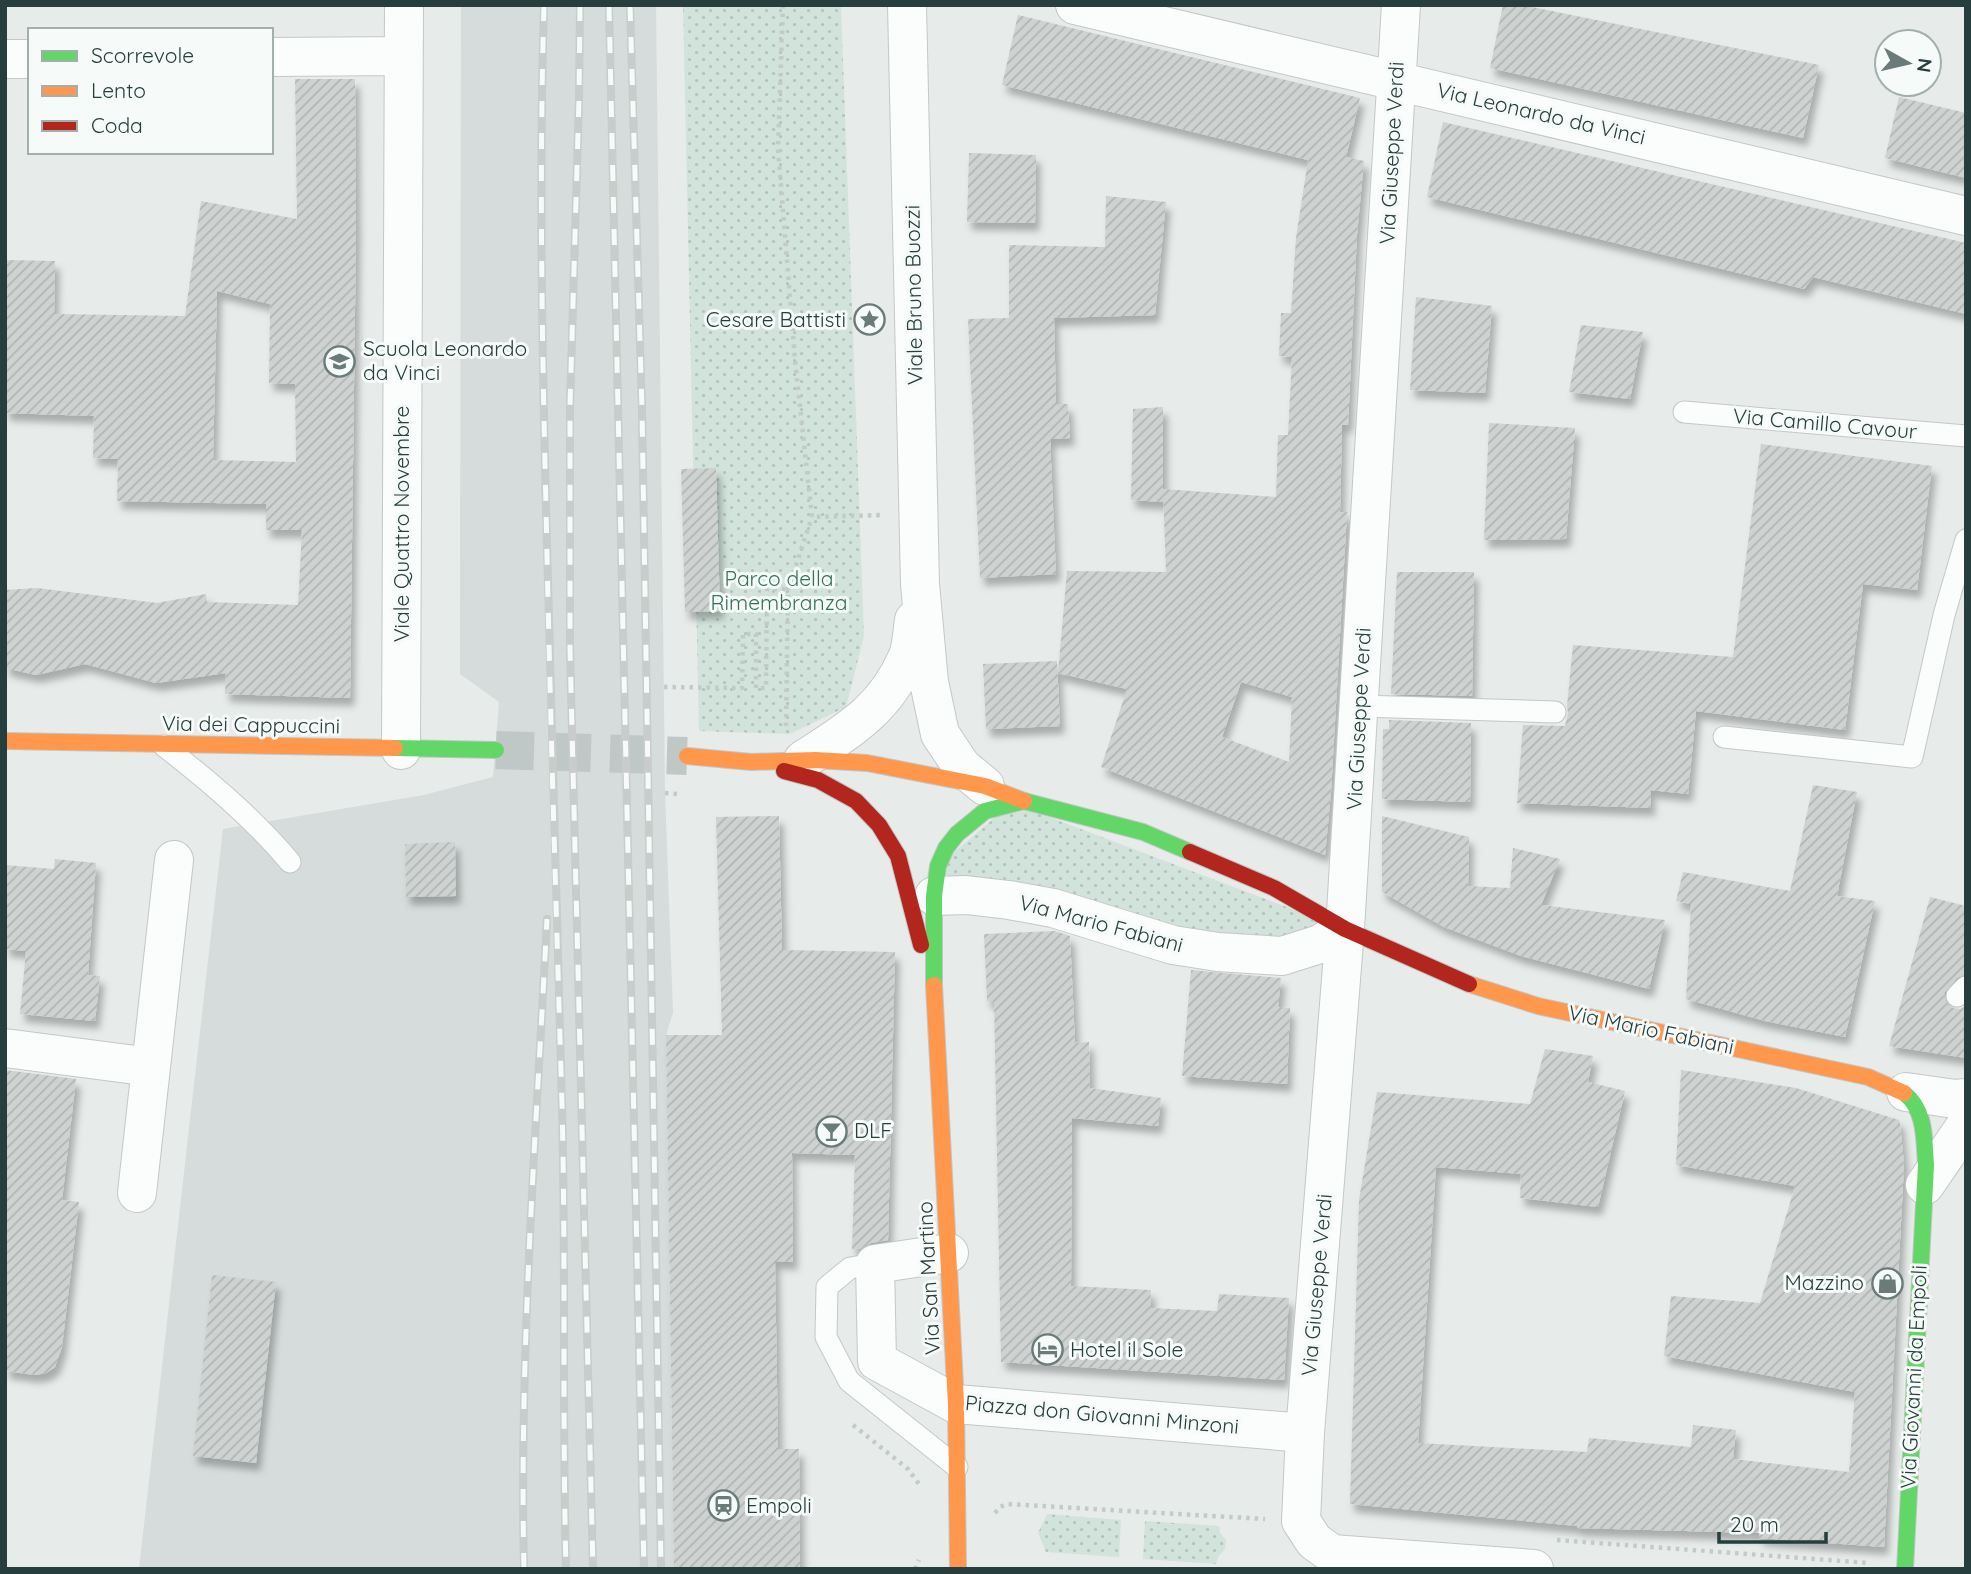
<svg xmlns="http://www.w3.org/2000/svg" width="1971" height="1574" viewBox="0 0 1971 1574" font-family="Quicksand,sans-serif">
	<defs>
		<pattern id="grass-dots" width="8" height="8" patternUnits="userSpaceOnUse" patternTransform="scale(1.75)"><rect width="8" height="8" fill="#d2e3db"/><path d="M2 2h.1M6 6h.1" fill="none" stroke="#b4c4bd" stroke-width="1.8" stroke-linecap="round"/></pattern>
		<pattern id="building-hatch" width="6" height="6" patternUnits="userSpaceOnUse" patternTransform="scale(1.75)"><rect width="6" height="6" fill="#ced3d2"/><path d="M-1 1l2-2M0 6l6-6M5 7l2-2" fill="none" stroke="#b1b6b5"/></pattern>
		<filter id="shadow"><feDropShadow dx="4.5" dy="8" stdDeviation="3.5" flood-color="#0004"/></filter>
	</defs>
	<rect width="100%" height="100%" fill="#e7ebea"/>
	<path fill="#d5dcdb" d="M461,5h195l9,788 8,220 -7,22 8,534h-535l84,-740 201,-34 69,-18 6,-75 -39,-28z"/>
	<path fill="url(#grass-dots)" d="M683,5h158l23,631 -18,71 -56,27 -91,-3z
		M1012,803l333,126 -63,27 -315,-61 -29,-29z
		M1047,1514l74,6 -2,37 -73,-5 -8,-19z
		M1145,1521l74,5 1,7 6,7 -1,9 -7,8 -2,7 -73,-5z"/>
	<path fill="url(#building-hatch)" fill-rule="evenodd" filter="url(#shadow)" d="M1503,5h19l297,60 -16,73 -313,-70z
		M1018,15l342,83 -14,59 18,4 -7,73 -9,191h-6l-2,87h7l-16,280 -6,63 -224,-88 26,-78 -69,-16 9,-102 99,1 -3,-83 113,8 2,-62h10l4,-78 -13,-1 2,-43h10l5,-75 12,-78 -306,-75zM1241,682l51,15 -3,65 -67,-25z
		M295,79h60l1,152 -6,467 -125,-4 1,-21 -70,10 -71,-19 -49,11 -31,-7v-78l32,-2 120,15 49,-9 1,8 91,3 4,-75h-36v-26l-149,-3 1,-42 -25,-1 1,-42 -89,-3v-153l50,1 -1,53 131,2 16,-115 96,18zM217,291l53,13 -1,79 26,1 1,78 -83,-2z
		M1899,97l67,16v65l-81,-20z
		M1443,122l523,121v71l-153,-37 -9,12 -377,-92z
		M969,153l67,2 -1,68 -68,-1z
		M1106,196l60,6 -11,113 -101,3 2,86h12l2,34 -20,1 6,135 -76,4 -12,-259 41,-1v-73l96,2z
		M1416,297l76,9 -7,87 -75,-3z
		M1581,325l62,7 -13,67 -61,-7z
		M1163,407v95l-32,-2 2,-91z
		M1489,423l86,5 -9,111 -82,1z
		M1761,444l171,22 -15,124 -54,-6 -18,146 -149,-19 -8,83 -38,-4 1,18 -134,-5 6,-78 42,1 3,-13 -1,-7 6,-61 160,12z
		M716,468l4,143 -35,1 -4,-143z
		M1397,572h77l-2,124 -81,-2z
		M1057,661l3,65 -74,3 -3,-65z
		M1389,720l82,3 -1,79 -88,-3 1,-70h6z
		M1813,785l44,7 -20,104 38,5 -30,136 -80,-16 -79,-22 5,-95 -15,-3 7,-29 107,19z
		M779,816l3,134 113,2 -7,288 -17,3 -11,6h-8l3,-94 -63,-2 1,109 -18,-1 3,188h21l1,120h-126l-8,-534h56l-6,-218z
		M1382,816l87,21 -1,49 42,2 3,-40 47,11 -19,46 124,15 -16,69 -128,-33 -77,-29 -62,-35z
		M455,842l1,54 -50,1 -1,-53z
		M55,859l41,4 -8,112 12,1 -5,45 -75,-7 6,-63 -21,-2v-84l49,4z
		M1930,897l36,9v68l-9,4 -13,15 3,12 6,3 7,1 6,-3v52l-77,-12z
		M1055,931l15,5 5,107 14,-1 1,46 71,10 -3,28 -86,-8 -1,168 80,4 -1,18 67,3 2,-17 70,4 -5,82 -283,-18 -7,-361h-7l-3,-67z
		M1191,970l90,8 -3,29 12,1 -3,76 -105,-8z
		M1545,1049l48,7 -5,26 37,9 -27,116 -78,-9 1,-24 -85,-7 -18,276 169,9 2,-14 102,9 2,-22 43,5 -3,29 116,13 6,-80 -191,-36 7,-60 89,7 35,-117 -119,-21 5,-95 115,18 103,32 1,3 4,42 -20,382 -125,-9v-5l-182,-5v-2l-227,-22 9,-304 18,-108 153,12z
		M5,1070l71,9 -14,121 17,2 -17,145 -7,20 -9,6 -11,2 -30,-4z
		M212,1275l64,7 -20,181 -63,-7z"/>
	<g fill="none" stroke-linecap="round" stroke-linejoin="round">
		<path stroke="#c0c8c7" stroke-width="38" stroke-dasharray="38 19" stroke-linecap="butt" d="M496,750l191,6"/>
		<defs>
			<path id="lane" d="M1684,412l282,24
				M1360,706l195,6
				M1724,737l188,20 32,-142 22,-75
				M164,746c45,35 89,72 126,116
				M1957,996l9,-9
				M875,1264l-25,4 -23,19 -1,50 23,44 108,86"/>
			<path id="street" d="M907,5l13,579 9,98 11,52 22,33 23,19
				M1075,5l891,211
				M271,57l132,-1
				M5,59h25
				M401,750l3,-745
				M803,760c45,-29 82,-50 104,-102 5,-11 5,-26 7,-38
				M934,896l32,-1 43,5 44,8 120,37 45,7 64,4 38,-12 25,-15
				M5,1048l146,19
				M1906,1092l49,7 11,-1
				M1925,1185l41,-60
				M137,1193l37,-333
				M949,1253l-74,11 2,97 79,43 349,29 -4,88 13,20 18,13
				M1305,1433l40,-504 56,-924
				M1332,1554l202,15"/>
			<path id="fast" d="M395,748l101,2
				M934,985v-89l4,-30 8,-18 11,-14 28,-23 39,-10 119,31 47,20
				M1904,1093c22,17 20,46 22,72l-21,404"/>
			<path id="slow" d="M5,741l390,7
				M687,756l64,6 64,-2 52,3 118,23 39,15
				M1469,984l69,22 330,71 36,16
				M934,985l22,419 2,165"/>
			<path id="jam" d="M784,771l34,9 38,21 23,24 19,31 23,89
				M1190,852l84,36 71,41 124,55"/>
		</defs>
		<use href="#lane" stroke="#c4c8c7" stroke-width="23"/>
		<use href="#street" stroke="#c4c8c7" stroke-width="40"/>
		<use href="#fast" stroke="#c1c7c6" stroke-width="18"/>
		<use href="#slow" stroke="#c1c7c6" stroke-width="18"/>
		<use href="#jam" stroke="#c1c7c6" stroke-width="18"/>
		<path stroke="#c2cbca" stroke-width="4.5" stroke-dasharray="3.5 5" stroke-linecap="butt" d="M783,5l-5,144 17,211 17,157 70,-2
			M664,687l78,1 1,-54h13v54h10l1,-99h21
			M786,726l2,-137 24,-72
			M665,793l13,1
			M853,1425l55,44 11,15
			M995,1513l5,-6 7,-3 258,15
			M1557,1540l312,23
			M915,1569l4,-9"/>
		<use href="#lane" stroke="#fbfcfc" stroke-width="21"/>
		<use href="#street" stroke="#fbfcfc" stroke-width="38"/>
		<use href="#fast" stroke="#63d668" stroke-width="16"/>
		<use href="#slow" stroke="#ff974d" stroke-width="16"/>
		<use href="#jam" stroke="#b3261e" stroke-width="16"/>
		<defs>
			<path id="rail" d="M544,5c-5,168 -2,335 2,503 4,199 10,398 16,597 4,155 0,309 4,464
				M580,5l-1,94 -9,306v244l23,920
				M609,5l35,1564
				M630,5l12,405 19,1159
				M524,1569c-5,-217 12,-434 23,-650"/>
		</defs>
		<use href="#rail" stroke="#c8cccb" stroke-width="8"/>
		<use href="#rail" stroke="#f6faf9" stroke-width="5" stroke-dasharray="16" stroke-linecap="butt"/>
	</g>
	<defs>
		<symbol id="sight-ring" viewBox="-11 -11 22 22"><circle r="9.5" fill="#f6faf9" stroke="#6a7b7a" stroke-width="1.5"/><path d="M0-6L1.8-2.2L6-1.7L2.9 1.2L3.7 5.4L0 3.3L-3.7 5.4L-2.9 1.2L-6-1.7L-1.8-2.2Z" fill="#6a7b7a"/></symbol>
		<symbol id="school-ring" viewBox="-11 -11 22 22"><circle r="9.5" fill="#f6faf9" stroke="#6a7b7a" stroke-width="1.5"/><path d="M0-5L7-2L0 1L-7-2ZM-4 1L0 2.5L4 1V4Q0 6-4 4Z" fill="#6a7b7a"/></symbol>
		<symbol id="bar-ring" viewBox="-11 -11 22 22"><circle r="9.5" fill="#f6faf9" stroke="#6a7b7a" stroke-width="1.5"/><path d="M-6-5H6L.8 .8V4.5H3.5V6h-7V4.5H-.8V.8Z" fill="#6a7b7a"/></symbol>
		<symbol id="shop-ring" viewBox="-11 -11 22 22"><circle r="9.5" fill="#f6faf9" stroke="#6a7b7a" stroke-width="1.5"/><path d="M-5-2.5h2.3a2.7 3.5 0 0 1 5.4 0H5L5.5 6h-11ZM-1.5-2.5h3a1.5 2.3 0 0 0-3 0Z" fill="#6a7b7a"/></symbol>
		<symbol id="hotel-ring" viewBox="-11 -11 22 22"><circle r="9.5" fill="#f6faf9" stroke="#6a7b7a" stroke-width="1.5"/><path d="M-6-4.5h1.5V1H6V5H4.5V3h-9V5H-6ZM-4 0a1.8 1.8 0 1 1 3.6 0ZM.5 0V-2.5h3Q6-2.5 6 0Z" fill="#6a7b7a"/></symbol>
		<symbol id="station-ring" viewBox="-11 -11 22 22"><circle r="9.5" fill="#f6faf9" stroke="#6a7b7a" stroke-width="1.5"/><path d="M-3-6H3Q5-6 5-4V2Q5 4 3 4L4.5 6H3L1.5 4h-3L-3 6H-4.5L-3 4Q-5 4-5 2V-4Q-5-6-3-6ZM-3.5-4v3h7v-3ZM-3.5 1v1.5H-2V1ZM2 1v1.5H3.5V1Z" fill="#6a7b7a"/></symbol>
	</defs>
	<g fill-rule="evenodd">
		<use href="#sight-ring" x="852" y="302" width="35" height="35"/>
		<use href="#school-ring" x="322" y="344" width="35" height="35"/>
		<use href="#bar-ring" x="814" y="1114" width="35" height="35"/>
		<use href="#shop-ring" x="1870" y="1266" width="35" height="35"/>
		<use href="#hotel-ring" x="1030" y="1332" width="35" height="35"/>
		<use href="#station-ring" x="706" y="1488" width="35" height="35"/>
	</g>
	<g text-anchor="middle" stroke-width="6" stroke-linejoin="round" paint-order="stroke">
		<g font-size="21" fill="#263e3d" stroke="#f6faf9">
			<text transform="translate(1541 114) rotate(13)" y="7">Via Leonardo da Vinci</text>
			<text transform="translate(1392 153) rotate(-87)" y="7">Via Giuseppe Verdi</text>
			<text transform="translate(914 295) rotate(-91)" y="7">Viale Bruno Buozzi</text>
			<text transform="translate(1825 424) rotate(5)" y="7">Via Camillo Cavour</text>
			<text transform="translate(402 524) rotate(-90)" y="7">Viale Quattro Novembre</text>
			<text transform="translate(1359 719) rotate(-87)" y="7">Via Giuseppe Verdi</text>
			<text transform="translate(251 725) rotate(1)" y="7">Via dei Cappuccini</text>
			<text transform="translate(1101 924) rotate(15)" y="7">Via Mario Fabiani</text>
			<text transform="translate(1651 1030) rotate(12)" y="7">Via Mario Fabiani</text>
			<text transform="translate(929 1278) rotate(-93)" y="7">Via San Martino</text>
			<text transform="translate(1317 1285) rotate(-85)" y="7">Via Giuseppe Verdi</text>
			<text transform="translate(1914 1377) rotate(-87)" y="7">Via Giovanni da Empoli</text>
			<text transform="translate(1102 1415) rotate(5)" y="7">Piazza don Giovanni Minzoni</text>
		</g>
		<g font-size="21" fill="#263e3d" stroke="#f6faf9" text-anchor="start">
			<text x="846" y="327" text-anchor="end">Cesare Battisti</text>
			<text x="363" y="356">Scuola Leonardo<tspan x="363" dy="24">da Vinci</tspan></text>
			<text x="854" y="1138">DLF</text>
			<text x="1864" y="1290" text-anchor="end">Mazzino</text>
			<text x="1070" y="1357">Hotel il Sole</text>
			<text x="746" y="1513">Empoli</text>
		</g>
		<g font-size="21" fill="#337259" stroke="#f6faf9">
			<text x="779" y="586">Parco della<tspan x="779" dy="24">Rimembranza</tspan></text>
		</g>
	</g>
	<rect width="1971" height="1574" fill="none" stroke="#263e3d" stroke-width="14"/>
	<rect x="28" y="28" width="245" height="126" fill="#f6faf9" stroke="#a3afae" stroke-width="2"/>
	<rect x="42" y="51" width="35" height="10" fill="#63d668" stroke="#a3afae" stroke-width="2"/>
	<text x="91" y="63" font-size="21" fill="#263e3d">Scorrevole</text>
	<rect x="42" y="86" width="35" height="10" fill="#ff974d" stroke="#a3afae" stroke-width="2"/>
	<text x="91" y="98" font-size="21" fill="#263e3d">Lento</text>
	<rect x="42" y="121" width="35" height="10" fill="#b3261e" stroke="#a3afae" stroke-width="2"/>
	<text x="91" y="133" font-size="21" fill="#263e3d">Coda</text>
	<g transform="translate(1908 63) rotate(98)"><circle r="33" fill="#f6faf9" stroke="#a3afae" stroke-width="2"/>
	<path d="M0-5L12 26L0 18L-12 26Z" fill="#6a7b7a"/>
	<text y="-10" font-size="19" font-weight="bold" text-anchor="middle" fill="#263e3d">N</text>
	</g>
	<path d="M1719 1532v10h107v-10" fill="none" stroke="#263e3d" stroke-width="3.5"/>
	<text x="1730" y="1532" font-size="21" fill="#263e3d" stroke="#f6faf9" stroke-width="5" paint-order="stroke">20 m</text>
</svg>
